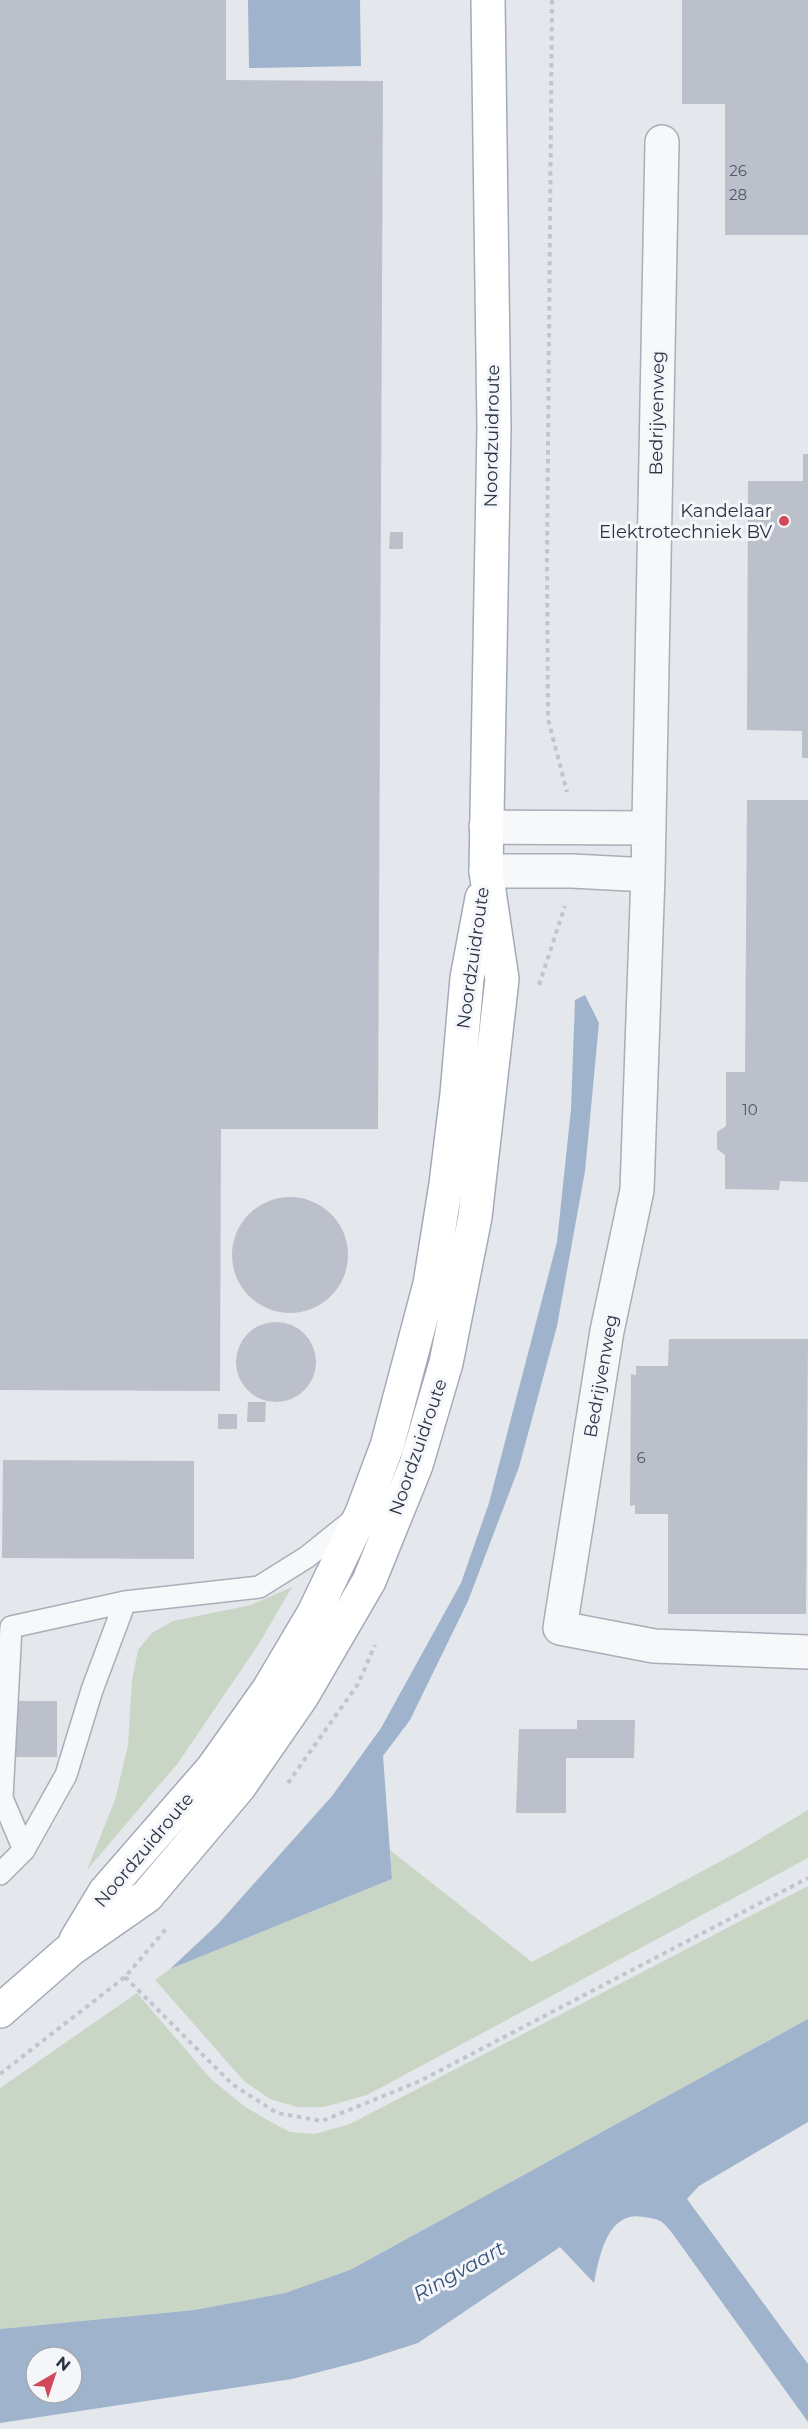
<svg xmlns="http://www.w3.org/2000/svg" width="808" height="2429" viewBox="0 0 808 2429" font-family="Montserrat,sans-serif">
	<rect width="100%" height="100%" fill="#e4e7ec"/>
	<path fill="#c9d6c5" d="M292,1587l-32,55 -82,121 -91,107 28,-70 13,-55 4,-64 6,-31 14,-17 21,-12 78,-16z
		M808,1810v48l-441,237 -43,12h-27l-27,-8 -26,-18 -89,-101 15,-11 222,-90 -2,-29 142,112 206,-110z
		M808,1886v133l-458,251 -65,23 -91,17 -194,19v-241l137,-95 74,86 33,27 25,15 21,11 25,2 35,-10z"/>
	<path fill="#9fb4cc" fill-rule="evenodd" d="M248,0h112l1,66 -112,2z
		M585,995l14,28 -14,148 -28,155 -38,141 -51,134 -58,119 -27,36 9,123 -222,90 48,-45 114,-128 49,-68 80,-145 28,-80 68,-261 14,-133 4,-109z
		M808,2019v103l-109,64 -12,13 121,165v58l-128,-178c-5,-7 -11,-16 -18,-22 -4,-3 -12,-4 -18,-5 -37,-8 -45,41 -50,66l-34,-36 -142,96 -56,18 -70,18 -292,44v-94l194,-19 91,-17 65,-23zM36,2357h36v36h-36z"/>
	<path fill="#bbc0ca" d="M0,0h226v80l157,1 -5,1048h-157l-1,262 -220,-1z
		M682,0h126v235h-83v-131h-43z
		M803,454h5v304h-6v-27l-55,-1 1,-249h55z
		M390,532h13v17h-14z
		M747,800h61v382l-28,-1 -1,9 -54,-1v-34l-8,-6v-17l9,-6v-54h19z
		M232 1255a58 58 0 1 1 116 0a58 58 0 1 1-116 0Z
		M236 1362a40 40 0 1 1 80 0a40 40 0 1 1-80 0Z
		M669,1339h139l-2,275h-138v-100h-33v-9l-5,1 1,-132 5,1v-9h32z
		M248,1402h18l-1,20h-18z
		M218,1414h19v15h-19z
		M3,1460l191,1v98l-192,-1z
		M0,1701h57v56h-57z
		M577,1720h58l-1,38h-68v55h-50l3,-84h58z"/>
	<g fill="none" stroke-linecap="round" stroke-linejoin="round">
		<defs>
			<path id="lane" d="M24,1850l-22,-52 9,-171 114,-25
				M0,1874l24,-24 42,-75 26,-85 33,-88 134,-15 48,-30 47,-38"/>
			<path id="street" d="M662,142l-14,733 -11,315 -30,141 -47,297 94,18 154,6
				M486,827l163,1
				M486,871h86l76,4"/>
			<path id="primary" d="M76,1940l29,-48 108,-124 56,-79 45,-76 48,-100 25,-67 43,-162 16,-100 11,-90 10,-116 15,-80
				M0,2011l71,-62 76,-53 92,-109 63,-91 67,-115 47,-116 30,-102 29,-146 27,-238 -16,-108 8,-444 -6,-427"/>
		</defs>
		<use href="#lane" stroke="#a9aeb7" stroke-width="24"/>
		<use href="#street" stroke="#a9aeb7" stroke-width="36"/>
		<use href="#primary" stroke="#a3abb8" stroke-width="36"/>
		<path stroke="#c2c5cb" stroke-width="4" stroke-dasharray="4.5 4.5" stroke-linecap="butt" d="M552,0l-5,562 1,157 19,73
			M539,985l26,-79
			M288,1783l70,-99 17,-39
			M125,1977l107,107 45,29 45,8 98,-40 388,-203
			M0,2074l125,-97 41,-48"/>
		<use href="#lane" stroke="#f7f8fa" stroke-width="21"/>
		<use href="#street" stroke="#f7f8fa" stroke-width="33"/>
		<use href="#primary" stroke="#fff" stroke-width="33"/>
	</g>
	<circle fill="#d1495b" stroke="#f4f6f9" stroke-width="2" cx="784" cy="521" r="6"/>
	<g text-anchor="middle" stroke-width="6" stroke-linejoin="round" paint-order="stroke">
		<g font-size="15" fill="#4f5766">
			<text x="738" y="176">26</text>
			<text x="738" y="200">28</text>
			<text x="750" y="1115">10</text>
			<text x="641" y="1463">6</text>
		</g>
		<g font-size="18" fill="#2b3445" stroke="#f4f6f9">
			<text transform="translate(657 413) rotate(-89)" y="6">Bedrijvenweg</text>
			<text transform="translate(492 436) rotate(-89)" y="6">Noordzuidroute</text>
			<text transform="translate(473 958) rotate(-82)" y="6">Noordzuidroute</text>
			<text transform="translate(601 1376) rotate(-80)" y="6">Bedrijvenweg</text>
			<text transform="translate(418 1447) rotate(-71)" y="6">Noordzuidroute</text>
			<text transform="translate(144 1850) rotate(-50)" y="6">Noordzuidroute</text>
		</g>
		<g font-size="18" fill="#2b3445" stroke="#f4f6f9" text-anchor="end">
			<text x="772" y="517">Kandelaar<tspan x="772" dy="21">Elektrotechniek BV</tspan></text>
		</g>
		<g font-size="20" font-style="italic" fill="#34527a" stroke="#f4f6f9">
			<text transform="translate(459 2271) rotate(-29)" y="7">Ringvaart</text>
		</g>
	</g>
	<g transform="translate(54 2375) rotate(39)"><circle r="28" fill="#f4f6f9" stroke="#a4a8b1" stroke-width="1.5"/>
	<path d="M0-4.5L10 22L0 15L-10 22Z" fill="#d1495b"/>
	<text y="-9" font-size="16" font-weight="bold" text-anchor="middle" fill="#2b3445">N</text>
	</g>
</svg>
